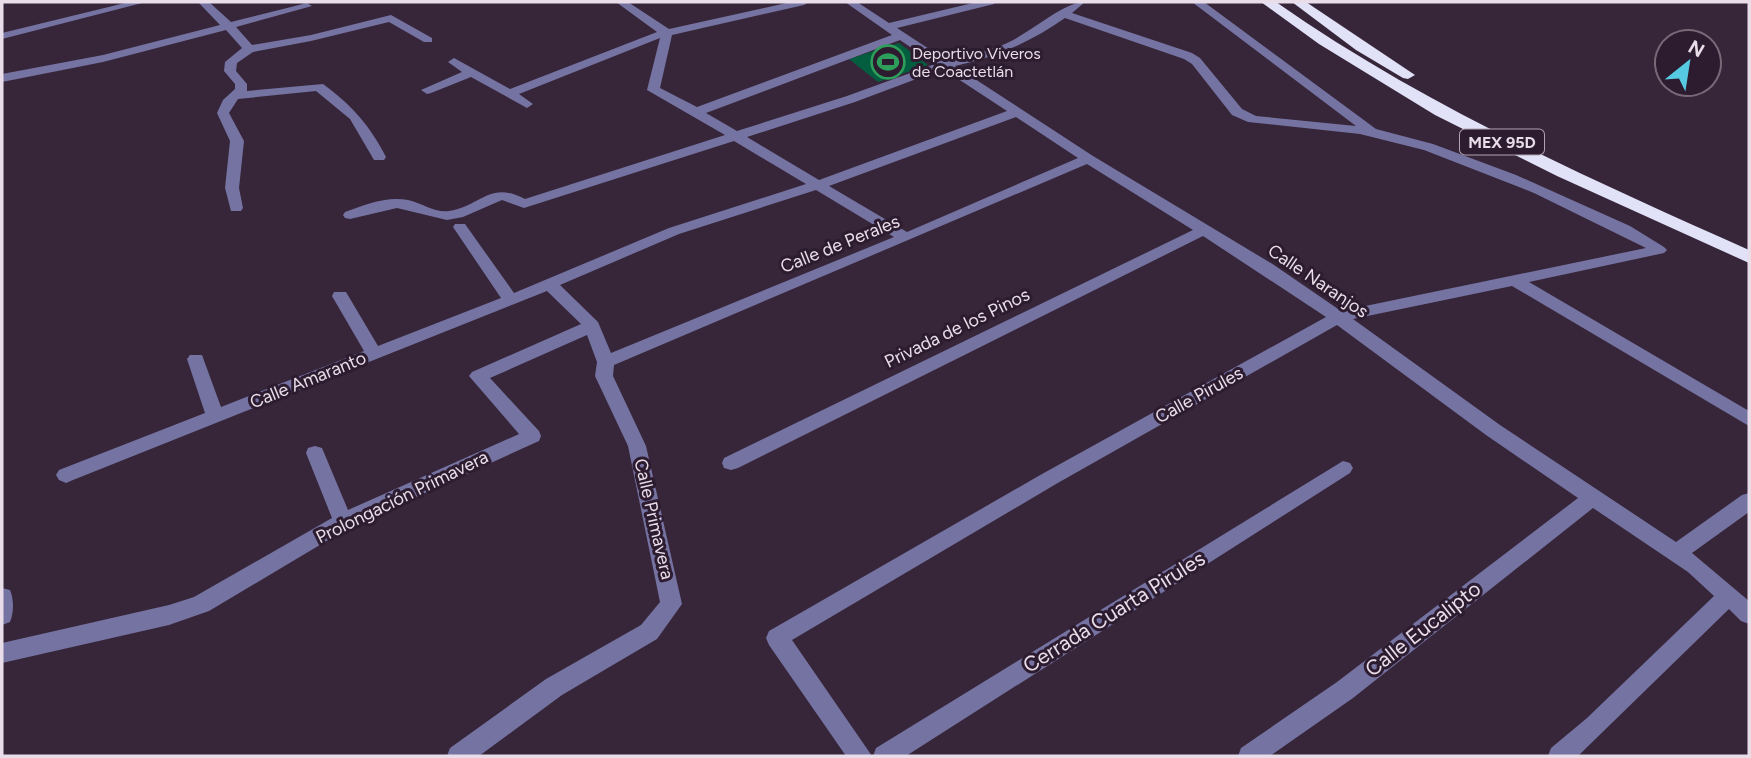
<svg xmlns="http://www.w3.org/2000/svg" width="1751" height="758" viewBox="0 0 1751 758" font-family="Figtree,sans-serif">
	<rect width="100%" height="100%" fill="#372639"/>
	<path fill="#035d3f" d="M899,43l29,22 -50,17 -29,-23z"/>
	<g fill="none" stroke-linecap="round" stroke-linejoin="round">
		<path fill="#7573a2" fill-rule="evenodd" d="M129,2h17l-144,37v-6z
			M198,2h11l22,20 76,-19 5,3 -76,21 16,18 59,-10 80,-20 41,23v4h-8l-35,-20 -78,19 -58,11 -16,11 -1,8 11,13v7l76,-7c29,21 47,42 63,73l-2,3h-10l-24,-41 -34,-28 -78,8 -9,14 15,28 -5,47 4,20 -2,3h-10l-6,-23 5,-47 -13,-28 6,-13 12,-11v-5l-11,-13 1,-9 17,-14 -16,-18 -123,32 -101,20v-8l101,-19 117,-30z
			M616,2h12l41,27 122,-27h18l-5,3 -132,30 -12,53 37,19 195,-72 -47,-33h12l32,21 88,-21h18l-1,2 -97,24 49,32c20,-4 40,-8 59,-16 24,-10 58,-42 80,-42l-13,11 120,40 8,5 42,51 14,7 100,10 -164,-124h12l172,127 57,15 83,31 114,51 34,21 3,3 -3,3 -135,29 220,129v15l-237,-140 -159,33 147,106 176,117 66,-47 7,-2v19l-57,41 57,48v23l-8,-3 -12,-12 -151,147h-30l3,-8 36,-30 127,-122 -26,-24 -95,-64 -240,190 -83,58h-32l3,-8 96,-66 241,-184 -92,-63 -149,-110 -281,159 -264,156 80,116h-26l-77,-111 -3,-7 3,-7 273,-157 284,-157 -123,-81 -465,232 -7,2 -7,-2 -2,-5 2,-5 469,-228 -106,-66 -473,201 -1,11 33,70 36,158 -25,35 -95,56 -83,61h-32l3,-8 96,-69 95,-54 19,-23 -32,-156 -33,-70 2,-14 -10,-27 -97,43 49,53 2,5 -2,5 -189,86 -141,84 -40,14 -167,38v-20l167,-38 25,-8 138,-79 -26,-65 2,-5 7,-2 7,2 26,62 171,-76 -50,-58 3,-4 109,-48 -34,-33 -474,189 -7,3 -7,-3 -3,-5 3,-5 146,-57 -18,-54 3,-4h12l19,52 143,-56 -32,-55 2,-4h12l32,54 123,-48 -48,-71 2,-3h10l49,69 155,-65 137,-44 -72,-43 -210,67 -22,-8 -39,17 -16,3 -50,-12 -47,11 -5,-1 -2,-3 2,-3c20,-7 41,-16 63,-12 14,3 27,13 41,11 31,-4 40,-31 76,-12l200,-64 -78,-45 13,-52 -141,56 14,10 -6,4 -56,-31 -40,16 -4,1 -6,-4 41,-18 -14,-10 6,-4 56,31 147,-57zM1065,18l119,41 8,5 40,51 16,7 112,12 64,16 110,43 112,55 -305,63 -67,-46 -181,-109 -138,-90c41,-9 76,-24 110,-48zM900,40l35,24 -88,32 -110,35 -31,-18zM943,69l64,42 -188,69 -72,-43 108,-35zM1016,117l62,41 -171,74 -78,-46zM816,190l78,47 -283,116 -13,-31 -38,-37 119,-51z
			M1343,461l7,2 3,5 -3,5 -444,283h-33l3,-8z
			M2,588l8,2c4,10 4,22 0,32l-8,3z"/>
		<path fill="#e1e1f8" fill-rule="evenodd" d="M1261,2h15c147,103 310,175 473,248v13l-192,-87 -122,-61 -116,-71z
			M1292,2h14l109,73 -7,4 -5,-1 -47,-28z"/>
	</g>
	<defs>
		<symbol id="stadium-ring" viewBox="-11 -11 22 22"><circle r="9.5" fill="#2d1c2f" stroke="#2e9e5b" stroke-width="1.5"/><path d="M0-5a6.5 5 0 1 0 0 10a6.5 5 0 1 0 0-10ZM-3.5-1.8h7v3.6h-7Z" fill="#2e9e5b"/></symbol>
	</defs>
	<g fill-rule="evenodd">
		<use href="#stadium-ring" x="869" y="43" width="38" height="38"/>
	</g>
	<g text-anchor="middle" stroke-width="6" stroke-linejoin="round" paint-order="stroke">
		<g font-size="16" fill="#e8dde9" stroke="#2d1c2f" text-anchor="start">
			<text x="912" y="59">Deportivo Viveros<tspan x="912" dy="18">de Coactetlán</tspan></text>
		</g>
		<rect fill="#2d1c2f" stroke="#b0a3b1" stroke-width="2" x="1460" y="129.5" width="84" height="25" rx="5"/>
		<g font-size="16" font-weight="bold" fill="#e8dde9">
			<text x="1502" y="148">MEX 95D</text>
		</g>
		<g font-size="18" fill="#e8dde9" stroke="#2d1c2f">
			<text transform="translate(840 244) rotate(-22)" y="6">Calle de Perales</text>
			<text transform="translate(1318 281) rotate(34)" y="6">Calle Naranjos</text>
			<text transform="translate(957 328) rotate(-26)" y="6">Privada de los Pinos</text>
			<text transform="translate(308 380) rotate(-22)" y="6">Calle Amaranto</text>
			<text transform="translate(1199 395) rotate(-29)" y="6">Calle Pirules</text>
			<text transform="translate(402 497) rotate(-26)" y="6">Prolongación Primavera</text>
			<text transform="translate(654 519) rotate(77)" y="6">Calle Primavera</text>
		</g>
		<g font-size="21" fill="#e8dde9" stroke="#2d1c2f">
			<text transform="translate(1114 612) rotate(-32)" y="7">Cerrada Cuarta Pirules</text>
			<text transform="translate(1423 629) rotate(-38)" y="7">Calle Eucalipto</text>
		</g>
	</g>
	<rect width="1751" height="758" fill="none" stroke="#e8dde9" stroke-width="7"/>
	<g transform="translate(1688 63) rotate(30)"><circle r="33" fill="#2d1c2f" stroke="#786979" stroke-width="2"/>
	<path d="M0-5L12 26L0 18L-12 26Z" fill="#55cae0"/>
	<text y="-10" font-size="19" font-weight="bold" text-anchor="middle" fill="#e8dde9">N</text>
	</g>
</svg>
